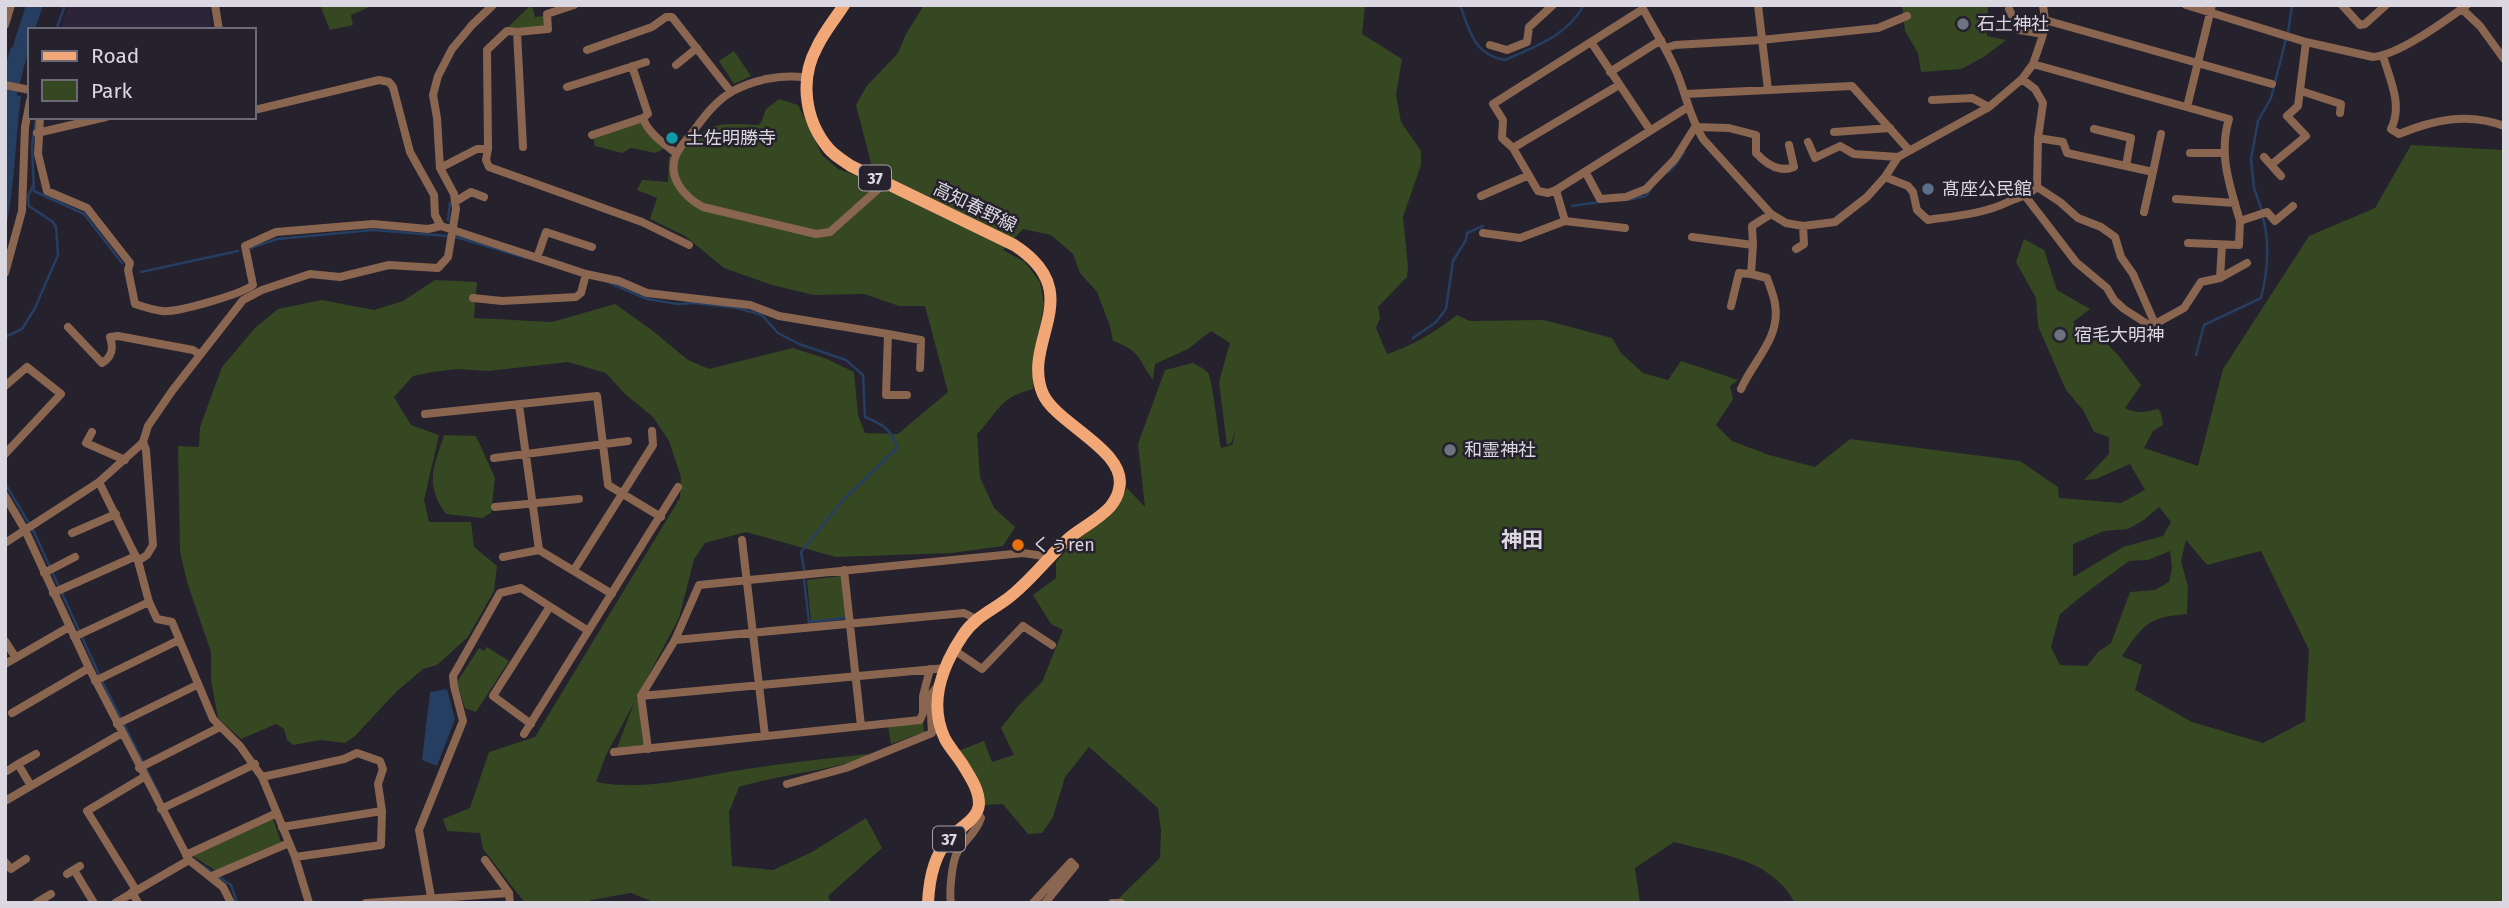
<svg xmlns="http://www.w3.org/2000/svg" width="2509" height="908" viewBox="0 0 2509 908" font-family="'Fira Sans','Noto Sans JP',sans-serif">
	<rect width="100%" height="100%" fill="#25212d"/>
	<path fill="#2c2538" d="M69,5h140l3,25h-152z"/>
	<path fill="#364822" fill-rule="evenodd" d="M320,5h54l-23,10 2,10 -23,5z
		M924,5h441l-3,29 40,25 -6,36 5,27 20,29v14l-18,52 5,49 -1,11 -29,30 2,11 -4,10 11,26c27,-9 48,-22 70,-39l13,6 74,-1 68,18 9,15 22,20 25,7 13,-19 57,19 -8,6 3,13 -17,26 16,16 37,14 46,12 35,-28 170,22 38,26 1,11 62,5 24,-13 -15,-26 -34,15 -12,1 25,-26v-17l-15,-5 -11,-22 -17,-20 -28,-64 -2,-28 -20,-36 8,-23 20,11 13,40 33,19 -17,13 17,21 9,-7 19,19 23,30 -16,23c11,6 22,4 33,1l3,4 2,12 -10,6 -9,17 54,18 25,-97 86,-133 66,-28 36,-63 93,5v753h-709c-24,-45 -76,-49 -121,-61l-39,26 5,35h-526l46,-45 1,-27 -3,-23 -69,-61 -24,30 -12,40 -11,16 -14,1 -25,-30 -20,1 -25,-54 26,-10 8,21 22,-7 -13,-27 18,-23 23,-23 21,-52 -12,-6 -18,-29 23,-17v-16l20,-22 39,-29 12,-23 18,19 -7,-63 27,-74 28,-7c5,3 11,5 15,10 5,8 10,61 13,75l11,-3 4,-15 -5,13 -4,2 -8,-63 11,-39 -19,-12 -23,18 -33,15 -2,16c-16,-22 -12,-29 -40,-39l-3,-15 -13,-34 -17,-19 -7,-19 -22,-19 -28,-6 -20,21 22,12 15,20 4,22 -11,58v27c-34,8 -35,24 -56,45l3,43 14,31 21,19 -12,19 -51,7 -116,4 -90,-25 -41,11 -11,16 -15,59 -43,81h2l5,46 -26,3 17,-45 -28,52 -10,27c46,9 93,-3 138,-11 44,-7 89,-12 133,-17l4,2c-43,15 -88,18 -132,31l-10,25 3,54 41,4 39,-18 54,-34 16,30 -54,48 3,7h-175l-25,-10 -40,7 -3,3h-63l-42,-54 -3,-16 -33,-2 -4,-12 27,-11 19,-56 46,-15 145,-239 1,-21 -12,-36 -16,-24 -28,-23 -19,-21 -38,-11 -80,9 -31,-2 -25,3 -19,4 -19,21 17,28 28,10 -15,65 5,22h42l3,25 23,19 -3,25 -26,46 -31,28 -14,4 -26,22 -42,45 -10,7 -25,-3 -27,5 -6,-5 -3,-11 -8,-5 -35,15 -23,-21 -7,-38v-28l-23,-67 -8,-33 -2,-106 21,1 1,-20 22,-60 33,-39 23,-19 44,-9 52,10 29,-9 32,-21 42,2 -3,36 78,4 63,-18 38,27 35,29 21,9 84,-21 34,11 27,13 4,43 7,18 33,1 50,-42 -23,-86h-26l-35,-12 -50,1 -42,-10 -48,-17 -39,-32 -35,-17 7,-21 -20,-8 5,-10 26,2 1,-26 7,1c32,-34 36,-35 82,-32l3,-2 5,-14 13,-10 19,6 24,50 16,14 27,10 6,-16 -15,-58 10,-18 32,-34 8,-19zM2159,507l12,15 -8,14 -40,11 -50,30v-33l31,-13 24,-2 16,-9zM2186,540l21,25 54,-14 48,99 -4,71 -42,22 -71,-21 -57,-32 7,-25 -20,-9c21,-31 26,-39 65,-42l1,-27 -7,-26zM2170,551l2,17 -3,14 -14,8 -25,2 -19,51 -13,9 -11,14 -27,-1 -9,-18 9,-33 23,-19 46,-34 19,-1z
		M1902,5h86l-1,31 19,4 -22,17 -23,12 -40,3 -3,-19 -13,-22z
		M530,6h2l3,11 10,-1v11l-26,3 -12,-2z
		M734,51l17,25 -17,8 -15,-23z
		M642,121l23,27 -9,5 -25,-5 -9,5 -27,-7 -2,-9z
		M444,435l32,1 19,42 -4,35 -9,5 -36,-4c-22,-30 -12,-47 -2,-79z
		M841,576l4,41 -34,4 -4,-41z
		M487,647l22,14 -33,51 -11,-4 -8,-26 22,-34 5,3z
		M923,722l1,10 -33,12 -3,-18z
		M273,819l8,23 -65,29 -23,-15z"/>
	<path fill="#253e61" d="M26,5h17l-8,25h-5v16l-10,31 -13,-2 8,-36z
		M5,93l16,3c-6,45 -6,91 -16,136z
		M447,689l8,30 -18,47 -15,-6 8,-68z"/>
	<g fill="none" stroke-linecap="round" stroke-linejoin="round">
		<path stroke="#253e61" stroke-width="2.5" d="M1460,5c9,25 14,50 45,55 31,-14 61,-23 79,-55
			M56,30l9,-25
			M2288,33l4,-28
			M36,117l-4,29 2,45 50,23 38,49
			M1668,172l8,-8 8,-12
			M1627,200l19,-4 5,-7
			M1572,206l27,-4
			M2262,211l-8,-23 -3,-29 7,-38 13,-23 15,-59
			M448,220l2,-17
			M456,237l70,21
			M251,248l26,-9 96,-9 74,6
			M141,272l97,-21
			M610,283l37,16 30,5 18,-1 42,5 25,7 16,18 21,11 47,16 17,15 2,42c17,7 27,12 32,31l-52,50 -44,54 3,17
			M5,337l17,-8 13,-21 23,-53 -2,-28 -3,-5 -24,-16 -1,-9 6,-14
			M1413,338l23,-16 10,-13 7,-48 13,-21 1,-7 16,-7
			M2196,355l8,-30 57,-27c7,-27 9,-53 2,-81
			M5,483l29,49 69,151 57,113
			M804,580l5,42 36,-4
			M194,860l37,25 6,18"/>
		<path stroke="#253e61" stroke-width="18" d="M5,126v-21l13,-51"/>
		<path stroke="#8a654f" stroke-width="8" d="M215,5l4,25
			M1641,5c12,23 26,44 36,68 9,22 13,45 26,66l68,75 15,9 17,3 32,-4 32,-25 18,-20 13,-20 91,-50 33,-28 11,-15 9,-26 3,-18 -2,-15
			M1758,5l10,85
			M2186,5l120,37 67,15c26,-2 72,-36 94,-52
			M2342,5l18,20 5,-1 21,-19
			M1643,9l-150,95 10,16 -1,18 11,10 25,43 10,2 8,-3 132,-83
			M2009,9l10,21 24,4
			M2462,9l18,17 24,33
			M2045,20l227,64
			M5,25l6,-20
			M517,32l31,-3 -1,-15 27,-9
			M1591,42l59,88
			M1490,45l17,5 20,-8 2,-15 24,-22
			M1666,48l9,-3 86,-5 117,-12 29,-12
			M587,50l65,-23 14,-10h6l59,75
			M2383,56c7,24 20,49 8,73l8,5c34,-14 69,-22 105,-8
			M2033,64l196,55c-11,36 1,67 11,102l27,-9 8,9 18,-15
			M676,65l21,-17
			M1610,72l51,-32
			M807,78c-24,-4 -52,1 -74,13 -16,9 -27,23 -38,38 -6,8 -15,17 -19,26 -9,22 8,42 27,52l113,27 14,-2 55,-49
			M5,85l25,5
			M567,87l79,-25
			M2301,91l40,13 -1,9
			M1685,94l167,-8 56,63
			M1932,100l40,-2 17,9
			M2187,107l25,-102
			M254,110l125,-30 10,2 4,5 17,65 24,43 1,20 6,11 145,48 33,7 28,12 103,12 29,11 109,18
			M40,117l-2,37 9,37 40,17 43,55 -2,7 7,34c9,3 18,6 27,7 14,2 80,-17 91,-26l-8,-39 31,-14 97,-8 55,5 13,-3
			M643,118c5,15 21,26 33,35
			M2094,129l37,9 -5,28
			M1834,132l56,-4
			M37,133l69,-16
			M592,135l51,-17 5,-4 -16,-48
			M2038,138l25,4 4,11 86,19 8,-38
			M1808,142l7,16 25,-12 14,8 44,3
			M1513,148l106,-63
			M488,149l-2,11 3,7 153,55 47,23
			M2190,153h33
			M2264,157l17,19
			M2271,165l35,-29 -19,-20 11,-10 8,-64
			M440,168l37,-19h11l-1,-99 20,-19 10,1 6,115
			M1586,173l14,26 26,-2 20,-8 29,-30 20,-32 34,1 27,7v18c10,11 23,20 38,14l-5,-22
			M1885,177l23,9 5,6 4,18 11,10c27,-4 55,-6 80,-18 13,-6 18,-5 29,-15l1,-49 5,-35 -8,-14 -13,-10
			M2037,187l23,15 18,16 23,9 14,10 6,20 12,17 22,50 29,-16 17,-26 19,-4 2,-33
			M1481,196l48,-21
			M2026,197l50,65 31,26 7,12 10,9 28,18 3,-3
			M2176,199l59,4
			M455,202l16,-10 13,5
			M2144,212l9,-40
			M1565,221l60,7
			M1483,233l37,5 45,-17 -9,-31
			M1692,237l61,8 -1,-19 19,-12
			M2188,243l51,2 1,-24
			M1796,249l8,-5 -1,-18
			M537,258l9,-26 46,15
			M5,273l17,-62 3,-84 5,-26
			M2220,278l27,-15
			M473,298l29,3 74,-4 5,-4 5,-19
			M1731,306l8,-33 12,1 2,-29
			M68,327l34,36c10,-6 12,-14 8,-26l8,-1 75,14 6,4
			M5,386l22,-19 34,27 -56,60
			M1741,389c12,-28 40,-51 34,-85 -1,-8 -5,-17 -8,-26l-16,-4
			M907,395h-21l2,-61 33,6 -1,28
			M519,405l20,145 73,44
			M425,414l172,-18 11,89 53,32
			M92,432l-6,11 39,17
			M494,458l134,-17
			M99,482l39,79 11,41 8,17 15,3 41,97 27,27 22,31 33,80 14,46
			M5,496l20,34 64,138 100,192 -74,43
			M495,507l84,-8
			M72,533l44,-19
			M742,540l23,196
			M5,543l94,-61 39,-35 5,-5 5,-16 24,-35 71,-91 19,-10 48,-16 30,3 49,-12 49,3 10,-11 8,-48 -2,-15 -14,-26 -3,-50 -4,-23 5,-19 14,-27 20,-24 21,-20
			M503,557l36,-7
			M138,561l9,-6 6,-10 -7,-95 -3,-8
			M574,570l79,-125 -1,-14
			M844,570l17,156
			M44,573l31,-16
			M53,593l83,-37
			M74,637l75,-35
			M675,640l289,-27 12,6
			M5,641l11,17
			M954,650l28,19 41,-43 29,19
			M5,664l64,-37
			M95,681l84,-41
			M641,696l305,-28
			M12,713l77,-45
			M117,724l80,-39
			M531,724l-38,-28 56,-88
			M524,734l154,-247
			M648,749l-7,-53 34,-56 24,-55 324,-32 27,4
			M614,752l306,-32 3,-7v-17l7,-27
			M139,768l81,-41
			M7,771l11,-7
			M262,777l82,-18 13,-6 23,8 3,8 -5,15 4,27 -1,34 -86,12
			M787,784l59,-16 86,-35 -2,-37 9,-12
			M31,786l-13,-22 18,-10
			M5,801l117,-68
			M161,809l94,-45
			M282,827l100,-16
			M186,855l91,-42
			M189,860l34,27 8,16
			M485,860l24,33
			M5,862l6,7 15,-10
			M74,870l20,33
			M67,874l13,-8
			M212,876l77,-33
			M136,890l-49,-79 57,-34
			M132,892l6,11
			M431,897l-12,-67 44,-109 -9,-35 -1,-10 47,-83 21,-5 66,42
			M36,903l15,-9
			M366,903l143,-10 1,10
			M951,903c-2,-11 1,-43 7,-52 8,-12 18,-18 23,-33l-4,-6
			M1033,903l38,-41 4,4 -30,37
			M1112,903h9"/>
		<path stroke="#f2a776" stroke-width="12" d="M844,5c-9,14 -20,27 -27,42 -18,33 -12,74 12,102 6,7 15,12 22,17l163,79c76,49 6,96 29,149 13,30 86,57 76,95 -1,6 -5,13 -9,18 -12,13 -29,21 -42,32 -21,19 -38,43 -61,60 -16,12 -33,19 -44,36 -21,31 -35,69 -18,104 5,9 13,18 18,26 7,12 16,24 16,39 -1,16 -21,24 -30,35 -16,17 -20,42 -21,64"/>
	</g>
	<g fill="#6b7280" stroke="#25212d" stroke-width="2.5">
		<circle cx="1963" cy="24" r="7"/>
		<circle cx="2060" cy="335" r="7"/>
		<circle cx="1450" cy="450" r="7"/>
	</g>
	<circle fill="#0f9aa8" stroke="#25212d" stroke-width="2.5" cx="672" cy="138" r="7"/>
	<circle fill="#5c6f8a" stroke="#25212d" stroke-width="2.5" cx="1928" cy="189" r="7"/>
	<circle fill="#e8710a" stroke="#25212d" stroke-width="2.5" cx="1018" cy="545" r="7"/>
	<g text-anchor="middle" stroke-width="5" stroke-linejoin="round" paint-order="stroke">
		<g fill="#25212d" stroke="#a4a1ab" stroke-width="2">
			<rect x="859" y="165.5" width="32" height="25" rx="5"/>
			<rect x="933" y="826.5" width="32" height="25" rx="5"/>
		</g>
		<g font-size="16" font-weight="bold" fill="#dbd8e1">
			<text x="875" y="184">37</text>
			<text x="949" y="845">37</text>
		</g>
		<g font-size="18" fill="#dbd8e1" stroke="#25212d" text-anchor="start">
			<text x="1977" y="30">石土神社</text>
			<text x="686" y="144">土佐明勝寺</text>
			<text x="1942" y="195">髙座公民館</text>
			<text x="2074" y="341">宿毛大明神</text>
			<text x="1464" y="456">和霊神社</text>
			<text x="1032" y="551">くぅren</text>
		</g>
		<g font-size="18" fill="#dbd8e1" stroke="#25212d">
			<text transform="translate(975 207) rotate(26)" y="6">高知春野線</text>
		</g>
		<g font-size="21" font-weight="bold" fill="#dbd8e1" stroke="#25212d">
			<text x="1522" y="547">神田</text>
		</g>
	</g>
	<rect width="2509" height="908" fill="none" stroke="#dbd8e1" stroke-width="14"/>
	<rect x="28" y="28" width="228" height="91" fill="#25212d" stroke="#6e6a75" stroke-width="2"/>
	<rect x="42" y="51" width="35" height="10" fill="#f2a776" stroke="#6e6a75" stroke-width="2"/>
	<text x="91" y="63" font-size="21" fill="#dbd8e1">Road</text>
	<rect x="42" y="80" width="35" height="21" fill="#364822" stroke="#6e6a75" stroke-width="2"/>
	<text x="91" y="98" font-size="21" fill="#dbd8e1">Park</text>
</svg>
